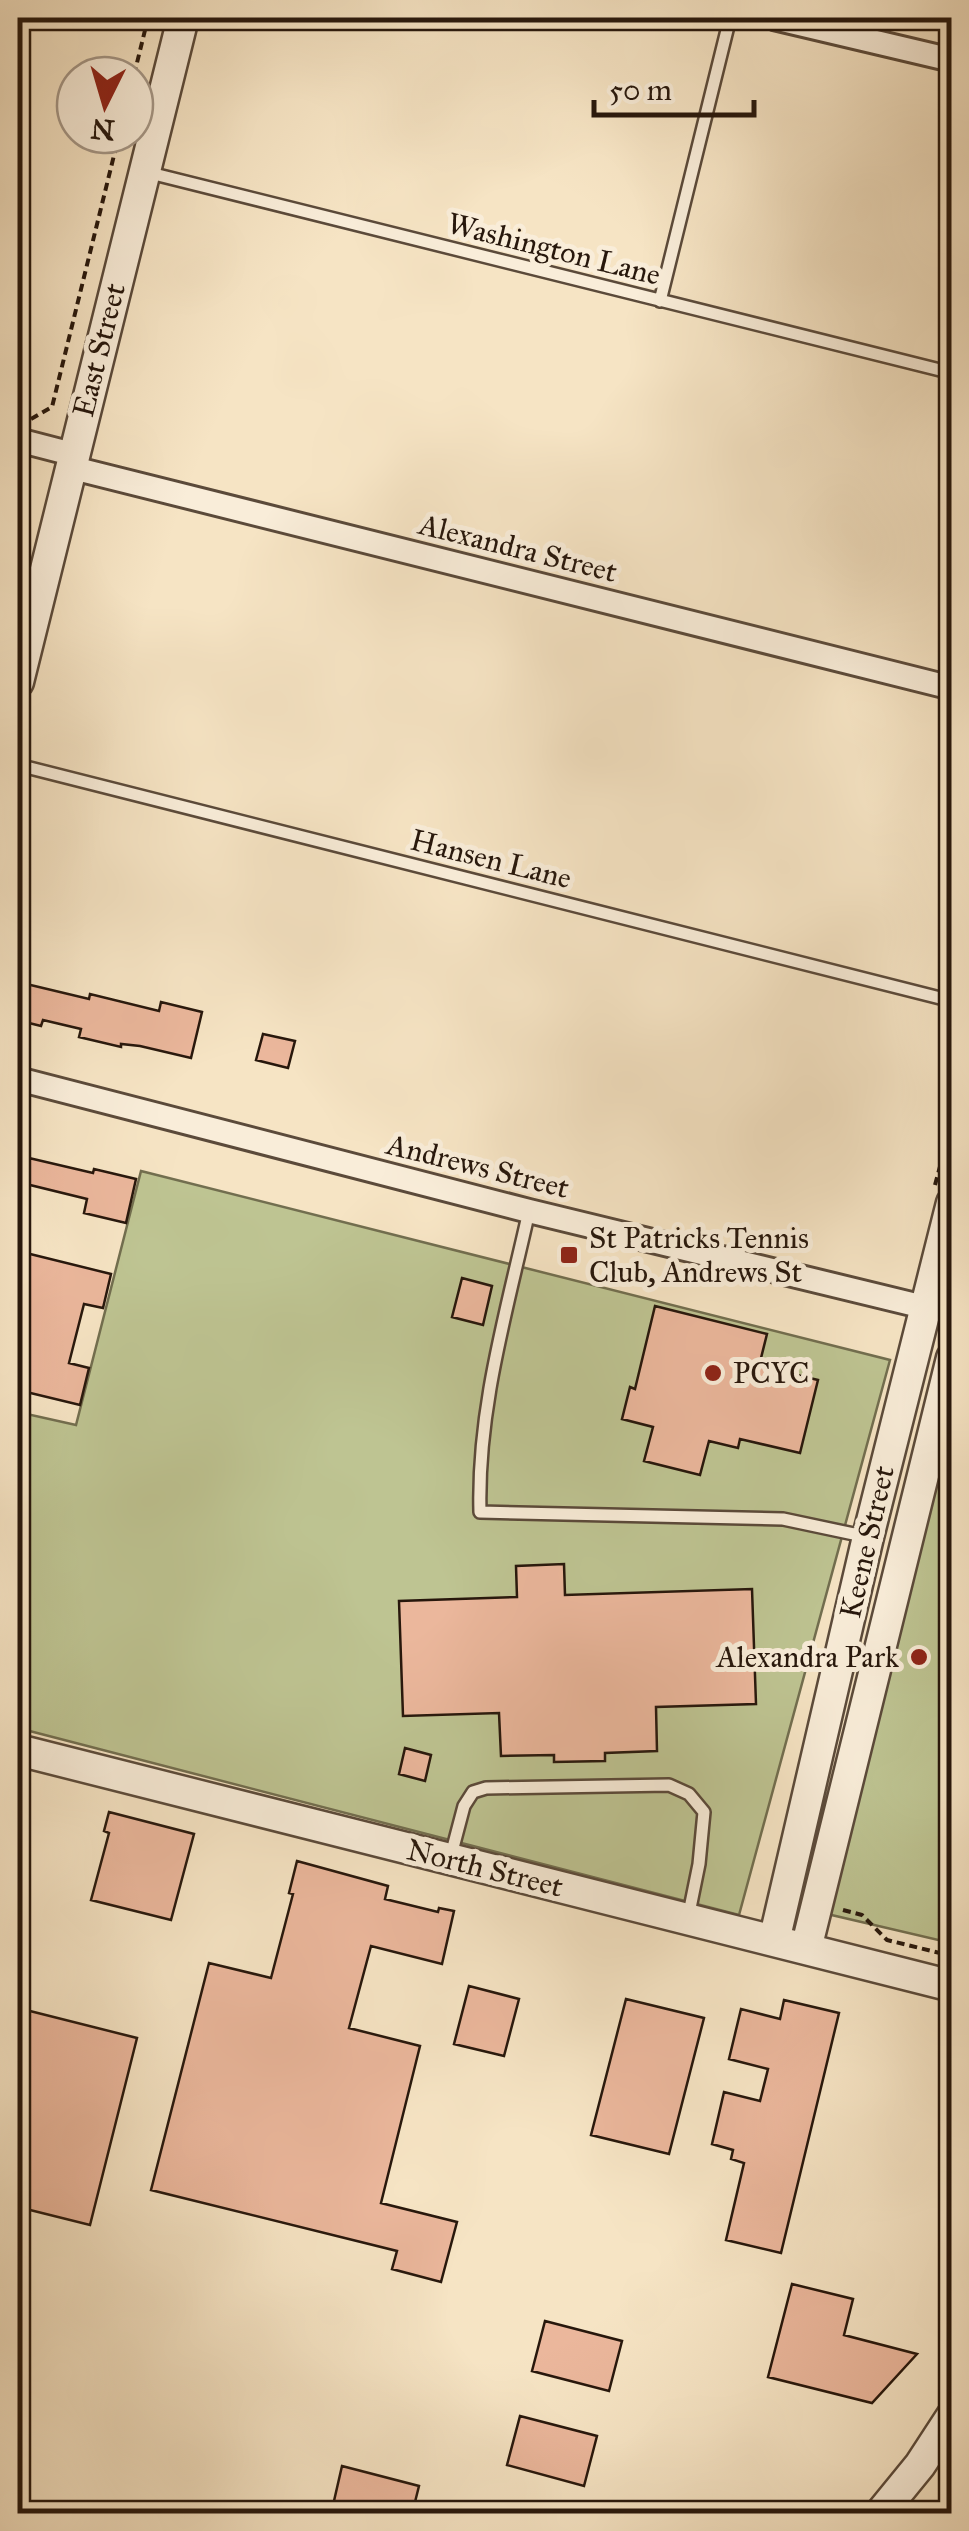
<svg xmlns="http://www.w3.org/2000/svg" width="969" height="2531" viewBox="0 0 969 2531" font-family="'IM FELL Great Primer',serif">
	<rect width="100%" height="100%" fill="#f6e4c4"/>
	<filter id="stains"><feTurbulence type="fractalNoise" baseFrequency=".002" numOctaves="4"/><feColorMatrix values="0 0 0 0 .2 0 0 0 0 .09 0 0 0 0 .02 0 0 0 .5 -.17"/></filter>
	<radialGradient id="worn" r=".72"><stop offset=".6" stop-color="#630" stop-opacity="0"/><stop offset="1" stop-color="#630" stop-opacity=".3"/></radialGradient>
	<path fill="#bec492" stroke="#726e4f" stroke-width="2.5" d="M141,1171l749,189 -151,555 -721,-187v-316l58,13z
		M951,1402v541l-128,-30z"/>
	<path fill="#ebb79c" stroke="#27170c" stroke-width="2.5" d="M18,982l71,17 1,-5 69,17 2,-9 41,10 -11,46 -51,-12 -19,-2v3l-42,-10 2,-8 -38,-9 -2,6 -20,-5 1,-6 -4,-1z
		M263,1034l32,7 -7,27 -32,-8z
		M29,1158l64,15 1,-4 42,10 -10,44 -42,-10 3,-14 -65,-16z
		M18,1251l93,23 -8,34 -19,-4 -15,59 20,5 -9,37 -62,-15z
		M462,1278l30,8 -9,39 -31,-8z
		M655,1306l112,28 -8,32 59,14 -18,73 -60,-14 -2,9 -29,-7 -9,34 -56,-14 9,-34 -31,-8 8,-32 5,2z
		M564,1564l1,31 187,-6 4,115 -100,3 1,44 -52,2v8l-51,1v-7l-53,1 -2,-43 -96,3 -4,-115 118,-4 -1,-31z
		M405,1748l26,7 -6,26 -26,-7z
		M109,1812l85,22 -23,86 -80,-20 18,-67 -5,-2z
		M297,1861l91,25 -3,13 53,13 1,-4 15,3 -12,53 -71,-18 -22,82 71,18 -39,157 76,19 -16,60 -49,-13 5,-18 -246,-61 58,-227 62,15 22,-84 -4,-1z
		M469,1986l50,13 -15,57 -50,-12z
		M626,1999l78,19 -35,136 -78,-19z
		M784,2000l55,13 -58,240 -55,-13 18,-77 -13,-4 2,-9 -21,-6 12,-52 36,9 8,-32 -39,-10 12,-50 39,10z
		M22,2009l115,29 -47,187 -72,-18v-181z
		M792,2284l61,15 -9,36 73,19 -45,49 -104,-26z
		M545,2321l77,20 -13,50 -77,-20z
		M520,2416l77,20 -13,50 -77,-21z
		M342,2466l77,20 -7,28h-81z"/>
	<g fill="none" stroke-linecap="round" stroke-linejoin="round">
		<defs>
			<path id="service" d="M146,172l806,201
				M660,301l70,-283
				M18,765l934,236
				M529,1211c-22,99 -52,199 -49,301l303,7 85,18
				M450,1859l14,-53 9,-14 13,-4 183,-3 20,9 15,18 -5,52 -11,54"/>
			<path id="minor" d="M774,18l178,42
				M18,440l54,14
				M69,467l883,221
				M18,1079l511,132 395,96"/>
			<path id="tertiary" d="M18,682l165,-664
				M18,1750l934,236
				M774,1941l94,-404 84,-334
				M806,1949l146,-591
				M880,2514l40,-49 32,-49"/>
		</defs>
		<use href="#service" stroke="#5b4a3a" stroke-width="16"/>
		<use href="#minor" stroke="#5b4a3a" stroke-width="28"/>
		<use href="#tertiary" stroke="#5b4a3a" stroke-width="35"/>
		<path stroke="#27170c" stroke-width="4" stroke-dasharray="8 5" stroke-linecap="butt" d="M134,75l14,-57
			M31,419l21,-12 67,-272
			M935,1185l17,-63
			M843,1910l19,5 25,25 65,16
			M933,2514l19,-15"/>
		<use href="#service" stroke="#f9edd9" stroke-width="11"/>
		<use href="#minor" stroke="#f9edd9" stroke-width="22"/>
		<use href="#tertiary" stroke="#f9edd9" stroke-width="30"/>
	</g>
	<g fill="#8f2418" stroke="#f9edd9" stroke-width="4">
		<rect x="559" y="1245" width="20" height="20" rx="5"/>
		<circle cx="713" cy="1373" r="10"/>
		<circle cx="919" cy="1657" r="10"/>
	</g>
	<g text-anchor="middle" stroke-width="10" stroke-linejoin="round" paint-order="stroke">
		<g font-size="30" fill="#27170c" stroke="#f9edd9">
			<text transform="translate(554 249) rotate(14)" y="10">Washington Lane</text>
			<text transform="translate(99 350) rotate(-76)" y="10">East Street</text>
			<text transform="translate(518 548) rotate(14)" y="10">Alexandra Street</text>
			<text transform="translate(491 859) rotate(14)" y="10">Hansen Lane</text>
			<text transform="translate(478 1166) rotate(14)" y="10">Andrews Street</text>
			<text transform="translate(867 1542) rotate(-77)" y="10">Keene Street</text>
			<text transform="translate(485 1868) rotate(14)" y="10">North Street</text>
		</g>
		<g font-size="30" fill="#27170c" stroke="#f9edd9" text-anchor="start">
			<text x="589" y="1248">St Patricks Tennis<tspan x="589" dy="34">Club, Andrews St</tspan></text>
			<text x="733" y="1383">PCYC</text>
			<text x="899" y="1667" text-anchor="end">Alexandra Park</text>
		</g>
	</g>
	<rect width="969" height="2531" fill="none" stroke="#f6e4c4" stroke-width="60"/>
	<rect x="20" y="20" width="929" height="2491" fill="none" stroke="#27170c" stroke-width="5"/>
	<rect x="30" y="30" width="909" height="2471" fill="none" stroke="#27170c" stroke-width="2.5"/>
	<g transform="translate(105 105) rotate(185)"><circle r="48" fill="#f9edd9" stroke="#a59787" stroke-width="2.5"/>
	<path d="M0-8L18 38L0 25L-18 38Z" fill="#8f2418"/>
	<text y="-15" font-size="28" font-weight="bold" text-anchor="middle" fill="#27170c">N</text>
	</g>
	<path d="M594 100v15h160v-15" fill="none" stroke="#27170c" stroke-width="5"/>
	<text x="609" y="100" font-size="30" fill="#27170c" stroke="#f9edd9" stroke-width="8" paint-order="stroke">50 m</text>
	<rect width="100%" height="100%" filter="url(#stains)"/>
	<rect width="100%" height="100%" fill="url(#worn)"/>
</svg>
